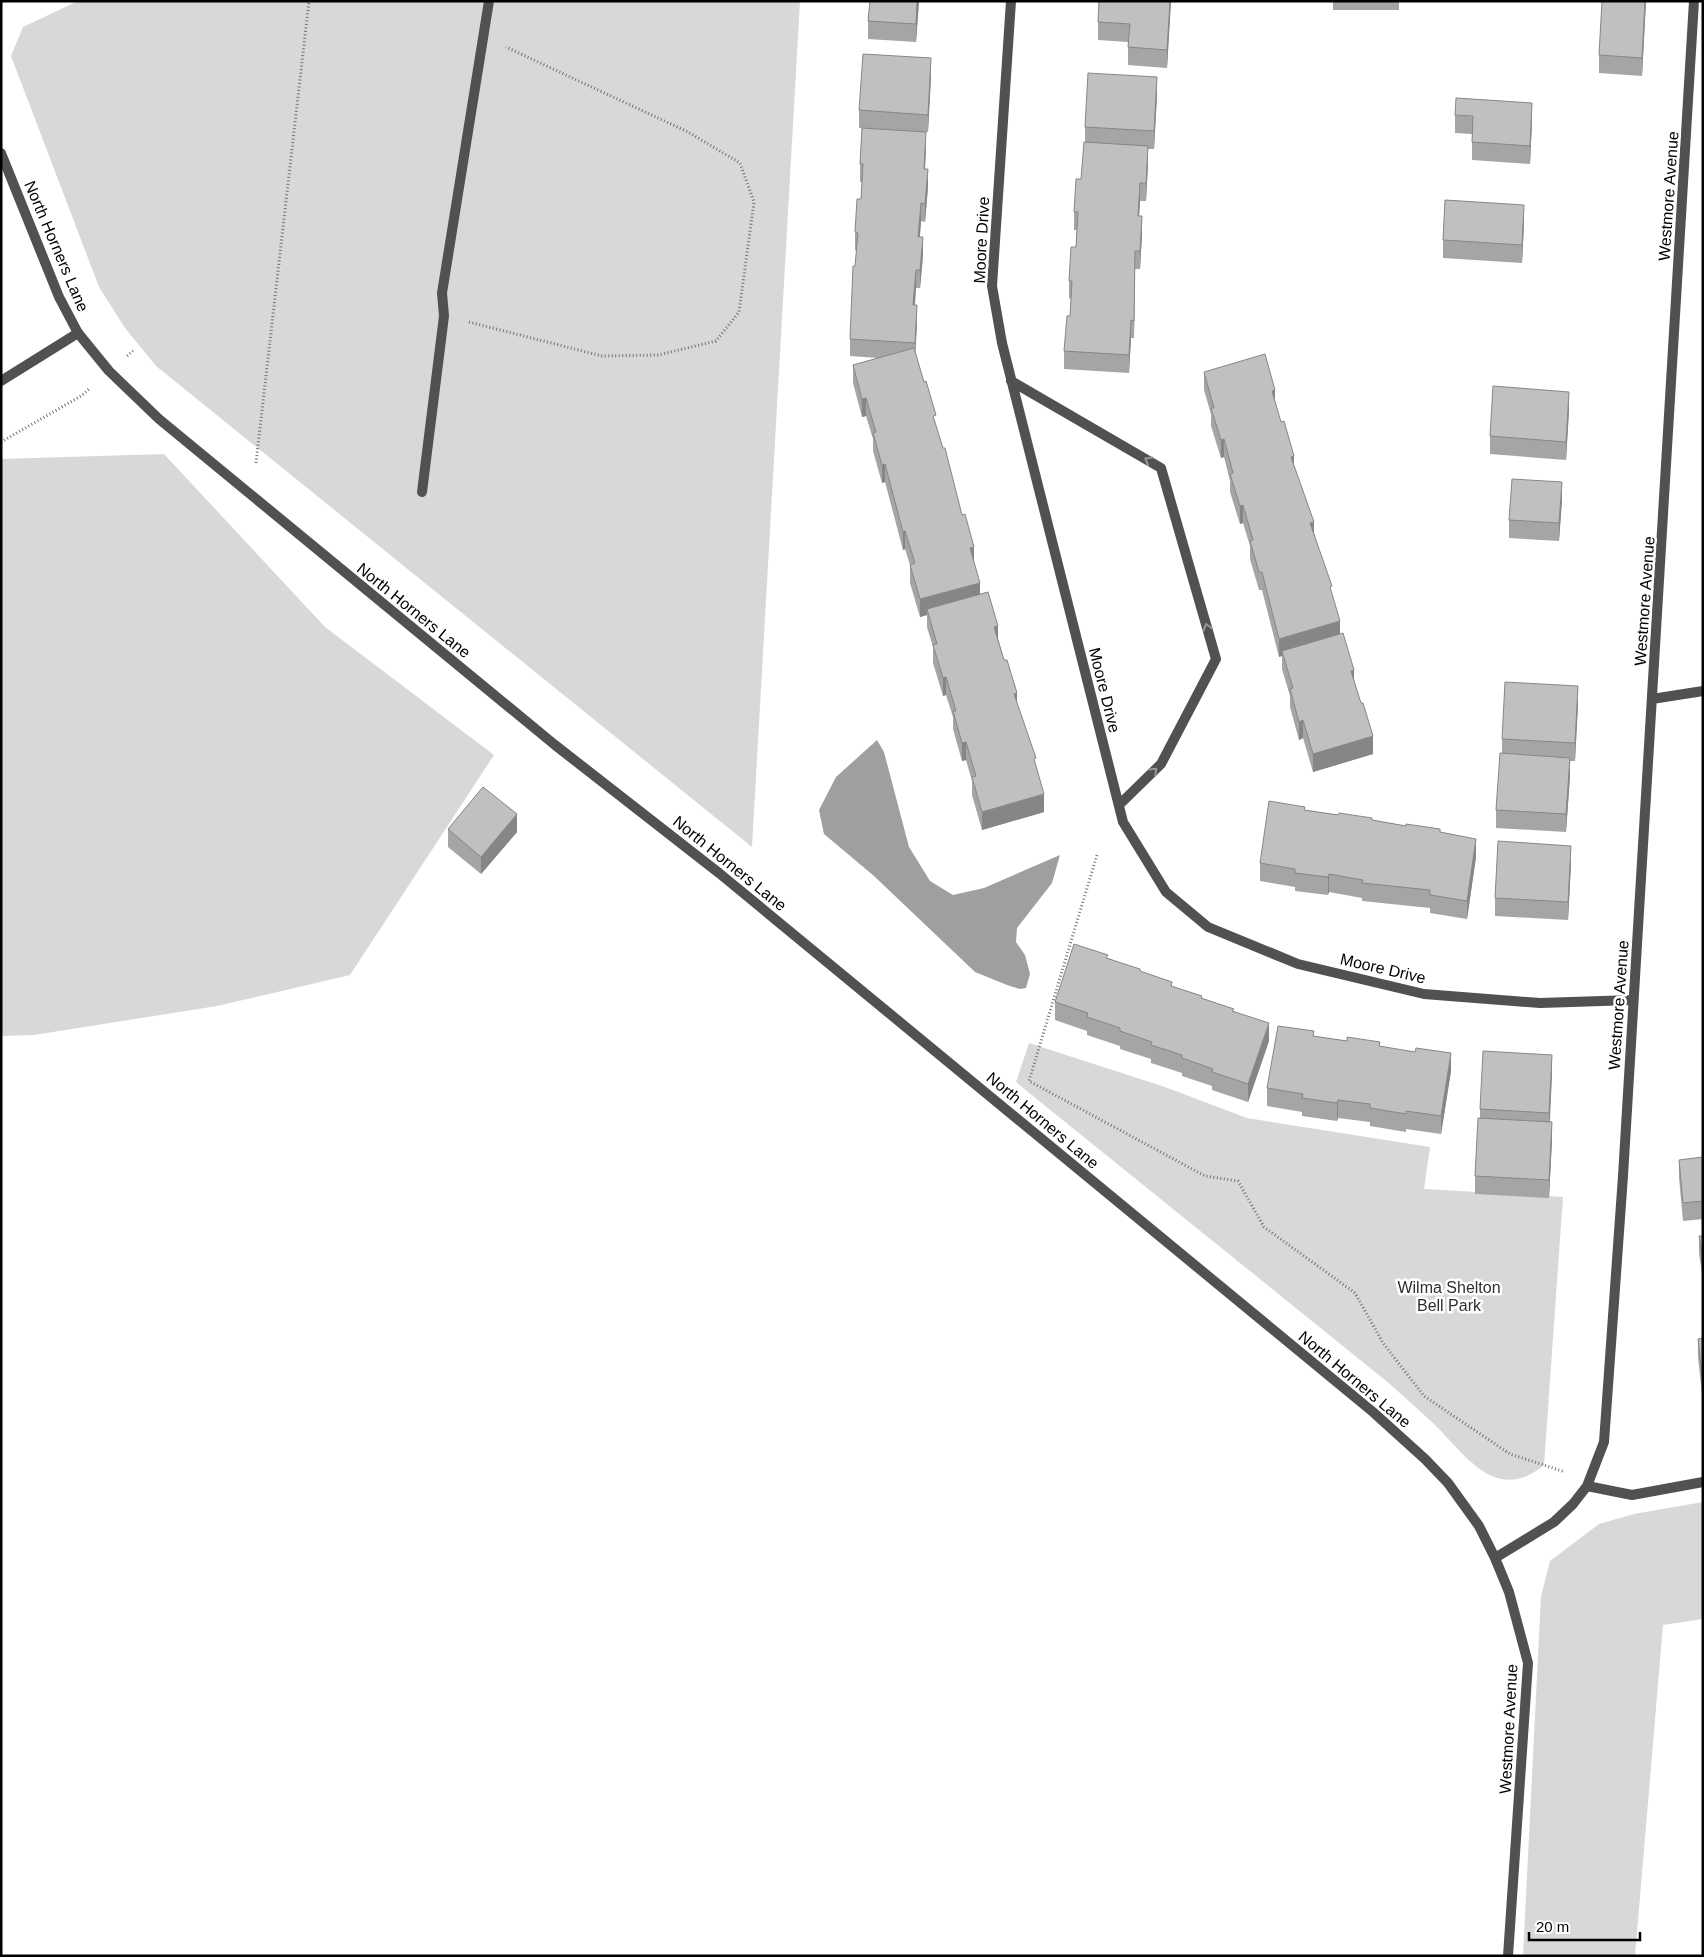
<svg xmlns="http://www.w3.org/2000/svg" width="1704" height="1957" viewBox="0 0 1704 1957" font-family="Helvetica,sans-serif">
	<rect width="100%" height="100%" fill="#fff"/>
	<path fill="#d8d8d8" d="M78,1h722l-48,846 -596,-481 -31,-38 -26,-41 -88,-231 12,-29z
		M164,454l161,173 169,128 -144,220 -133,31 -183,29 -33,1v-577z
		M1029,1043l136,44 82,31 183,29 -6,42 139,8 -19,268c-12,10 -26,17 -42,14 -26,-4 -50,-38 -68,-55 -16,-15 -32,-29 -49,-44l-357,-288 -12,-10z
		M1703,1502v117l-40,6 -28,331h-112l18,-360 9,-35 49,-37 35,-10z"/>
	<path fill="#9f9f9f" d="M877,740l7,12 25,95 21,34 23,14 31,-7 76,-33 -8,28 -35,45 -1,14 9,13 5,19 -4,14 -6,1 -13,-4 -32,-13 -101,-96 -50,-42 -5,-24 17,-33z"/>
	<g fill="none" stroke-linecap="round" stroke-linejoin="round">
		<path stroke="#737373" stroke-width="3" stroke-dasharray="1 2.5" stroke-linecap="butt" d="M469,322l133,34 56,-1 58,-14 23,-29 15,-110 -14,-39 -52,-31 -182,-85
			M127,356l7,-6
			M1,442l80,-46 9,-8
			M256,463l53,-462
			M1097,855l-68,226 176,95 33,5 26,46 91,66 28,50 41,53 86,58 55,18"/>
		<path stroke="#515151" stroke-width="10" d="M422,492l22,-176 -2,-23 47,-292"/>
		<path stroke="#515151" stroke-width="10" d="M1011,1l-19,285 10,57 121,479 43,70 42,35 90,37 126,30 116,9 93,-3
			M78,333l31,38 50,48 396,326 164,128 654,539 52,47 23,24 31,43 16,32 14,34 19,71 -20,293
			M1011,381l150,87 55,191 -55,105 -42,41
			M1652,699l51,-8
			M1587,1486l45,9 71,-13
			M1495,1558l59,-36 19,-18 14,-18 17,-44 19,-266 71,-1175"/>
		<path stroke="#515151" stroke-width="10" d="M1,153l58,144 19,36 -77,48"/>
	</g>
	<path fill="#a5a5a5" d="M870,1h49l-3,41 -48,-3v-18z
		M1099,1h72l-4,67 -39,-3v-23l-30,-2v-18z
		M1333,1h66v9h-66z
		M1646,1l-4,75 -43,-3v-18z
		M931,76l-3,56h-2l-1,37 3,18 -3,35 -4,-1 -1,16 3,18 -3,33h-4l-1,17 2,18 -2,29 59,211 6,31 18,45 38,129 8,44 -62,18 -10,-35v-14l-6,-21 -4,1 -9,-32v-12l-7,-22 -3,1 -10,-33v-16l-6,-20v-12l-7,2 -10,-34v-18l-5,-16 -2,1 -18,-68 -3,1 -9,-32v-12l-7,-23 -4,1 -9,-34v-18l25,-7 -28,-2v-17l7,-88 -2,-1v-18l6,-33 1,-17h-2v-18l2,-36h-3v-18z
		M1157,95l-3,54h-6v15l-2,37h-6l-1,15 3,18 -2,35h-5l-1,69h-3l-2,35 -65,-4v-18l6,-35 1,-17 -2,-1v-17l7,-34 1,-17h-3v-18l7,-33 4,-37v-15z
		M1455,115l77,6 -2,43 -58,-4v-26l-17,-1z
		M1524,223l-2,40 -79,-5v-18z
		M1204,372l71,31 19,62 38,130 8,39 14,47 19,73 -60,18 -10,-34 -4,2 -9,-33v-11l-8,-27v-13l-3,1 -17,-67h-3l-9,-31v-13l-7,-23 -3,1 -10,-32v-11l-6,-24 -3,1 -10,-32v-12l-7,-24z
		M1569,410l-3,50 -76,-6v-18z
		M1562,500l-3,41 -50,-3v-18z
		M1578,704l-3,57h-5v15l-4,56 -70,-4v-18l6,-57v-14z
		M1305,810l67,10 68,12 36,25 -9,62 -37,-6v-5l-68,-7v-3l-33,-6 -1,3 -33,-4v-4l-35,-6v-18z
		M448,829l69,3 -36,42 -33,-27z
		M1571,864l-3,56 -73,-4v-18z
		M1108,958l32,13 32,15 62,25 35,30 -21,61 -36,-12v-4l-30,-10v-3l-31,-10v-4l-31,-10v-3l-33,-11v-4l-32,-11v-18z
		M1314,1036l66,10 71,25 -10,63 -35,-5v3l-36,-6v-4l-32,-4 -1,3 -35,-5v-4l-35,-6v-18z
		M1552,1073l-2,49 2,18 -3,58 -74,-4v-18l5,-58v-9z
		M1703,1157v62l-20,2 -4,-43v-18z
		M1699,1236h4v42l-4,-24z
		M1703,1338v65l-5,-46v-18z"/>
	<path fill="#868686" d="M917,1h2l-3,41v-18z
		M1170,1h1l-4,67v-18z
		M1645,1h1l-4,75v-18z
		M931,58v18l-3,56v-17z
		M1157,77v18l-3,54v-18z
		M1532,103v18l-2,43v-18z
		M926,132v18l-2,37v-18z
		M1148,146v18l-2,37v-18z
		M928,169v18l-3,35v-18z
		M1140,183v18l-2,33v-18z
		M921,203v18l-3,34v-18z
		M1524,205v18l-2,40v-18z
		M1142,216v18l-2,35v-18z
		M923,237v18l-3,33v-18z
		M1135,251v18l-1,69v-17z
		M916,270v18l-3,35v-18z
		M917,305v18l-2,38v-18z
		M1131,320v18l-2,35v-18z
		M1275,390v18l-3,-17z
		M1569,392v18l-3,50v-18z
		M866,398v18l-4,1v-18z
		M1224,439v18l-3,1v-18z
		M1294,456v18l-3,-17z
		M885,464v18l-3,1v-18z
		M1562,482v18l-3,41v-18z
		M1243,505v18l-3,1v-18z
		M1314,522v18l-4,-17z
		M905,531v18l-2,1v-18z
		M974,547v18l-4,-17z
		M980,583v18l-53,8v6l-7,2v-18z
		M1340,621v18l-58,12v5l-3,1v-18z
		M998,626v18l-4,-17z
		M1354,670v18l-3,-17z
		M946,677v18l-3,1v-18z
		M1578,686v18l-3,57v-18z
		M1017,693v17l-3,-16z
		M1303,720v18l-4,2v-18z
		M1373,736v18l-60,18v-18z
		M966,742v18l-4,1v-18z
		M1570,758v18l-4,56v-18z
		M1044,794v18l-62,18v-18z
		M517,814v18l-36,42v-17z
		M1476,839v18l-9,62v-18z
		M1571,846v18l-3,56v-18z
		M1329,874v18l-1,3v-18z
		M1269,1023v18l-21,61v-18z
		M1451,1053v18l-10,63v-18z
		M1552,1055v18l-3,58v-18z
		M1338,1100v18l-1,3v-18z
		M1552,1122v18l-3,58v-18z"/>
	<path fill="#c0c0c0" stroke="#868686" d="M870,1h47l-1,23 -48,-3z
		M1099,1h71l-3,49 -39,-3 2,-23 -32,-2z
		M1602,1h43l-3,57 -43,-3z
		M863,54l68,4 -3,57 -69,-5z
		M1088,73l69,4 -3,54 -69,-4z
		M1456,98l76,5 -2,43 -58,-4 1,-26 -18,-1z
		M862,128l64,4 -2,37h4l-3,35 -4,-1 -3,34h5l-3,33h-4l-3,35h4l-2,38 -65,-4 3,-73h2l3,-33 -3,-1 2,-33h4l2,-35h-3z
		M1084,142l64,4 -2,37h-6l-2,33h4l-2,35h-5l-1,70 -3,-1 -2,35 -65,-4 3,-35h3l2,-35h-3l2,-34h5l2,-35h-4l2,-33h5z
		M1445,200l79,5 -2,40 -79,-5z
		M914,348l10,34 2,-1 10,34 -3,1 10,32h2l17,67 3,-1 9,33 -4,1 10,35 -60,16 -10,-34 5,-2 -10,-32 -2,1 -18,-68 -3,1 -9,-32 3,-1 -10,-34 -4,1 -9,-34z
		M1265,354l10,36 -3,1 9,31 3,-1 10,35 -3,1 23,65 -4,1 22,63 -2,1 10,34 -61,18 -17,-67h-3l-9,-31 3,-1 -10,-35 -3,1 -10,-32 3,-1 -9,-34 -3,1 -10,-32h3l-10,-36z
		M1493,386l76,6 -3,50 -76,-6z
		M1512,479l50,3 -3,41 -50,-3z
		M988,592l10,34 -4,1 10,33h3l10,33 -3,1 22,64 -2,1 10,35 -62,18 -10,-35 4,-1 -10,-34 -4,1 -9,-32h3l-10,-34 -3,1 -10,-33 4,-1 -10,-35z
		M1343,633l11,37 -3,1 10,32h2l10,33 -60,18 -10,-34 -4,2 -9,-33 3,-1 -11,-37z
		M1505,682l73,4 -3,57 -73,-4z
		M1500,753l70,5 -4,56 -70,-4z
		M483,787l34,27 -36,43 -33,-28z
		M1269,801l36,6 -1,3 34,5 1,-2 33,5v2l34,6v-2l34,5v3l36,7 -9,62 -37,-6v-5l-68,-7 1,-3 -34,-6 -1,3 -33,-4v-4l-35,-6z
		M1498,841l73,5 -3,56 -73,-4z
		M1074,944l34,11 -2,3 34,11v2l32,11 -1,4 31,10 -1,2 33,11 -2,2 37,12 -21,61 -36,-12 1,-3 -31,-11v-3l-31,-10 1,-3 -32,-11v-3l-33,-11 1,-4 -33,-11z
		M1278,1026l36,5 -1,5 34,5v-4l33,5 -1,4 36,6 1,-4 35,5 -10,63 -35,-5v3l-36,-6v-4l-32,-4 -1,3 -35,-5 1,-4 -36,-6z
		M1483,1051l69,4 -3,58 -69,-4z
		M1478,1118l74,4 -3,58 -74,-4z
		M1703,1157v44l-20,2 -4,-43z
		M1699,1236h4v24z
		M1703,1338v47l-5,-46z"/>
	<defs><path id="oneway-chevron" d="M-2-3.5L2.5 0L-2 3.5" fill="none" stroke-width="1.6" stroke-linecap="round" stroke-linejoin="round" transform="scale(1.25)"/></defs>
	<g stroke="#979797">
		<use href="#oneway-chevron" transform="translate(1148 460) rotate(-150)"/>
		<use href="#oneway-chevron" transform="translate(1207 627) rotate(-106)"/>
		<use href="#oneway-chevron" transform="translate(1154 771) rotate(-44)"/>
	</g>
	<g text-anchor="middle" stroke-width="5" stroke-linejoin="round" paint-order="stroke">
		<g font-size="16" fill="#000" stroke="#fff">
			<text transform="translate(1668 196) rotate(-86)" y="6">Westmore Avenue</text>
			<text transform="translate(981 240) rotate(-87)" y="6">Moore Drive</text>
			<text transform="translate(57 246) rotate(67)" y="6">North Horners Lane</text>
			<text transform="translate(1644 601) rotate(-86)" y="6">Westmore Avenue</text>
			<text transform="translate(414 610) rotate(39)" y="6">North Horners Lane</text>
			<text transform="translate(1105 690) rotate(76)" y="6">Moore Drive</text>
			<text transform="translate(730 863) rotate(39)" y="6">North Horners Lane</text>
			<text transform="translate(1383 968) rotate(13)" y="6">Moore Drive</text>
			<text transform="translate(1618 1005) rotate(-86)" y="6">Westmore Avenue</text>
			<text transform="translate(1043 1120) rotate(40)" y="6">North Horners Lane</text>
			<text transform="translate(1355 1379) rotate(40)" y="6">North Horners Lane</text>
			<text transform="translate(1508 1729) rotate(-87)" y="6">Westmore Avenue</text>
		</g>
		<g font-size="16" fill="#2f2f2f" stroke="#fff">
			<text x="1449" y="1293">Wilma Shelton<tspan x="1449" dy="18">Bell Park</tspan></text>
		</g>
	</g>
	<rect width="1704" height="1957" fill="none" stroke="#000000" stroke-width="5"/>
	<path d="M1529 1932v8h111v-8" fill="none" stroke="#000000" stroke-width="2.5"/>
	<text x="1536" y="1932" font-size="15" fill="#000000" stroke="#ffffff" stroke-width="4" paint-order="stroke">20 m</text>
</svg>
